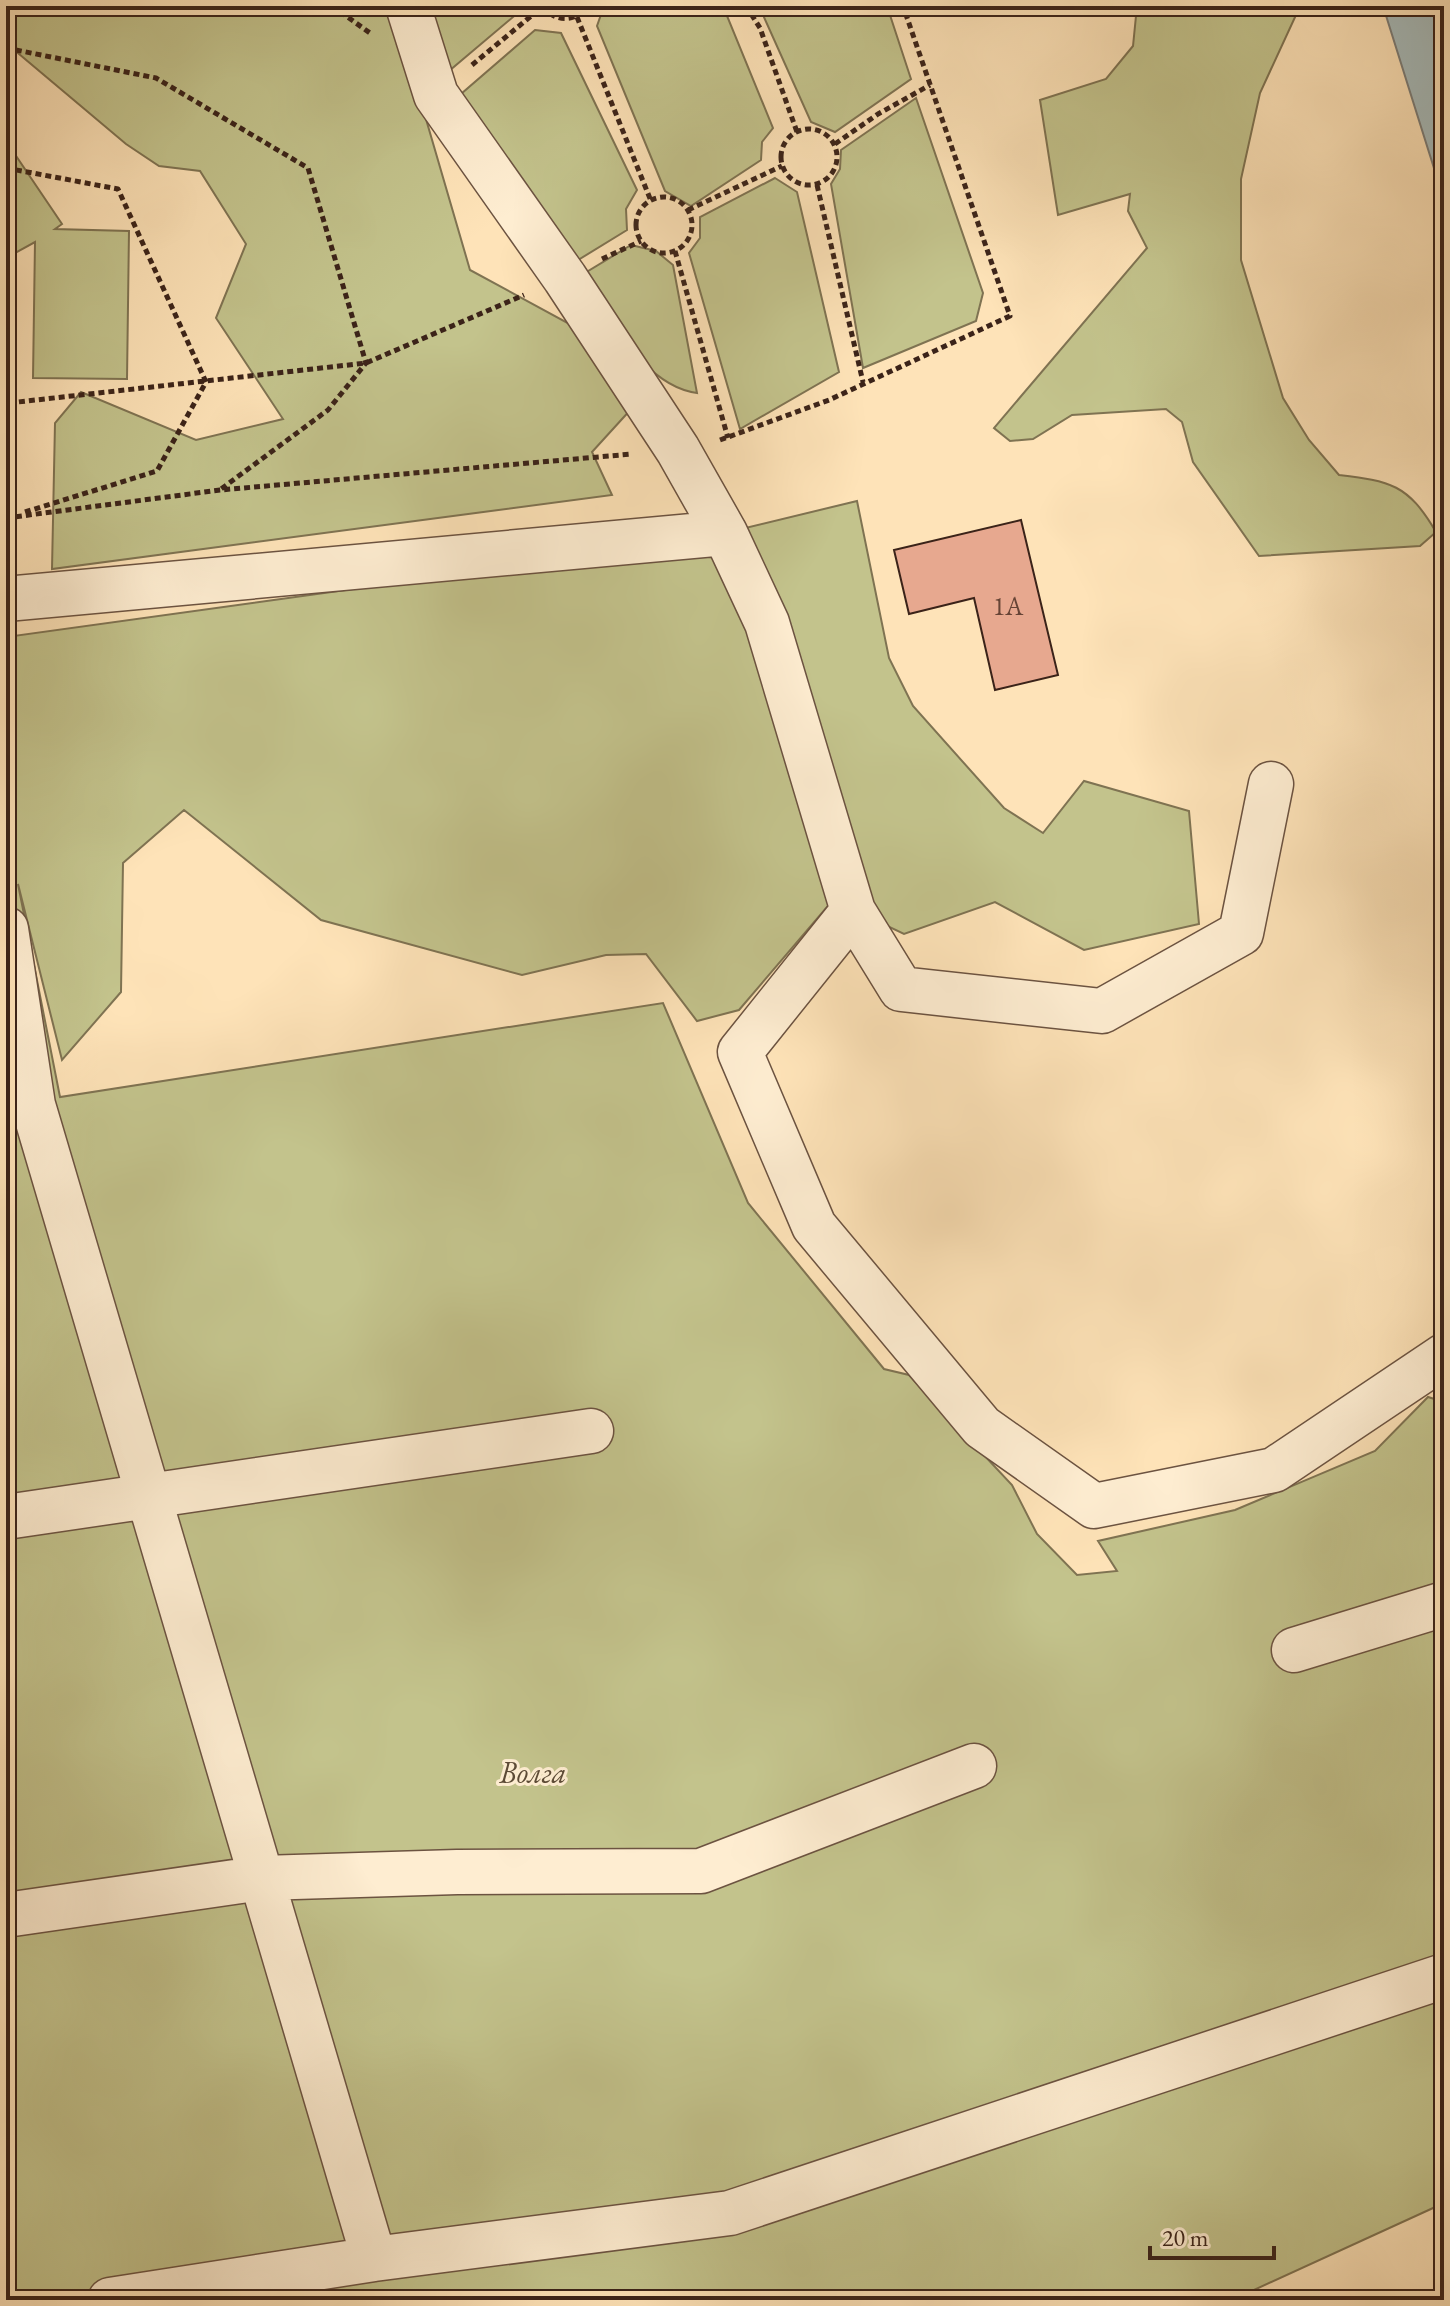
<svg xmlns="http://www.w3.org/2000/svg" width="1450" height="2306" viewBox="0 0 1450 2306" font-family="'EB Garamond',serif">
	<rect width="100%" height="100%" fill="#fee3b8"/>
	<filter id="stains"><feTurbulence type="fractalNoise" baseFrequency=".0025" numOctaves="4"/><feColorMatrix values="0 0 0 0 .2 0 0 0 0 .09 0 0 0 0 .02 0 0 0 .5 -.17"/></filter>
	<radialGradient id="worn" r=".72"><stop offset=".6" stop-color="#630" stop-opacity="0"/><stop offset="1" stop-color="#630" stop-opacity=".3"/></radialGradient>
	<path fill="#c3c38c" stroke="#7f7352" stroke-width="2" d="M6,6h387l77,264 129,70 34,67 -41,45 20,43 -560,74 3,-146 26,-31 115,48 87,-21 -67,-101 30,-74 -46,-73 -41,-5 -33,-22 -120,-101z
		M427,6h99l-77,65z
		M604,6h119l50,122 -11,14 -1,18 -70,46 -26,-15 -68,-165z
		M759,6h128l24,73 -76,53 -24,-10z
		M1137,6h159v9l-36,78 -19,86v81l42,138 26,42 30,35c51,6 69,9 97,57l-16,14 -161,10 -66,-94 -11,-40 -16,-13 -94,6 -39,24 -23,2 -16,-13 153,-180 -19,-37 2,-17 -72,21 -18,-115 66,-21 27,-33z
		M535,30l26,3 76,157 -11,19 1,21 -57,35 -109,-171z
		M916,98l67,195 -7,28 -113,47 -32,-184 9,-15 1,-19z
		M6,141l56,83 -7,5 74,2 -2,148 -94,-1 2,-136 -29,16z
		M775,178l22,14 42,180 -99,57 -51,-176 11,-15v-21z
		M631,245l25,6 17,14 24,128c-54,-7 -87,-77 -117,-117z
		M857,501l32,157 24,48 91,102 39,25 41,-52 105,30 10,113 -115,26 -89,-48 -91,32 -71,-34 -94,110 -42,11 -51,-67 -40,1 -84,20 -201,-55 -137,-110 -61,53 -2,129 -59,68 -44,-176 42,213 603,-94 85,200 136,166 25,6 103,110 25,49 40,41 40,-4 -19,-30 137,-31 140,-59 53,-54 16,5v801l-212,97h-1226v-1663l673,-93z"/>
	<path fill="#a6bbbb" stroke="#7b7e7a" stroke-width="2" d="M1383,6h61v194z"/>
	<path fill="#e7a88f" stroke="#3b2319" stroke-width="2" d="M1021,520l37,155 -63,15 -21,-92 -65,16 -15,-64z"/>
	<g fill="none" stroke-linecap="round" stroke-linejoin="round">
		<defs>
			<path id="minor" d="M408,6l28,89 129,183 113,172 47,83
				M6,599l719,-66 42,90 86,288 48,78 201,22 139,-78 30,-149
				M853,911l-113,141 74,174 168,201 112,79 180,-36 170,-114
				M6,929l27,176 341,1154 356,-46 714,-237
				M6,1517l585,-86
				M1294,1650l150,-46
				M6,1915l256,-37 195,-6 244,-1 273,-105
				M110,2300l264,-41"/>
		</defs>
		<use href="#minor" stroke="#6c5341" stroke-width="47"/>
		<path stroke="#3b2319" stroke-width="5" stroke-dasharray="6 4" stroke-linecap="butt" d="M332,6l38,27
			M746,6l14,22 37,104
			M542,7c14,15 33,16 46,-1
			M577,17l74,184
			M6,48l150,30 152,90 58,195 -38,47 -107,79
			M472,65l70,-58
			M781 157a28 28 0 1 1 56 0a28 28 0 1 1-56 0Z
			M835,144l43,-30 52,-29
			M6,150l7,407
			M6,168l112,21 88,193 -49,89 -132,41
			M817,185l46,197
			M636 225a28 28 0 1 1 56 0a28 28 0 1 1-56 0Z
			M688,210l94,-44
			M675,251l53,187
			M602,259l39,-18
			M9,403l357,-40 158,-68
			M720,440l109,-40 181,-84 -107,-310
			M6,518l214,-28 412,-36"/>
		<use href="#minor" stroke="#feedd1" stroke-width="44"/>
	</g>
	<g text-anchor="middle" stroke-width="6" stroke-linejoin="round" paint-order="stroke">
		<g font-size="26" fill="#664436">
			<text x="1008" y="615">1А</text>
		</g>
		<g font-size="30" font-style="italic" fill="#5d4b36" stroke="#feedd1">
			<text x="533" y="1783">Волга</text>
		</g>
	</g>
	<rect width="1450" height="2306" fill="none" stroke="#fee3b8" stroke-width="32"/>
	<rect x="8" y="8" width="1434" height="2290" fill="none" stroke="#3b2319" stroke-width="4"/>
	<rect x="16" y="16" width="1418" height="2274" fill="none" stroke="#3b2319" stroke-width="2"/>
	<path d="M1150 2246v12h124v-12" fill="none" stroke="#3b2319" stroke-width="4"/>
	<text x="1162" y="2246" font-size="24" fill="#3b2319" stroke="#feedd1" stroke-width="6" paint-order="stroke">20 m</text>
	<rect width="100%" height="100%" filter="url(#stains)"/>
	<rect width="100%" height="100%" fill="url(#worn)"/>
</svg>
